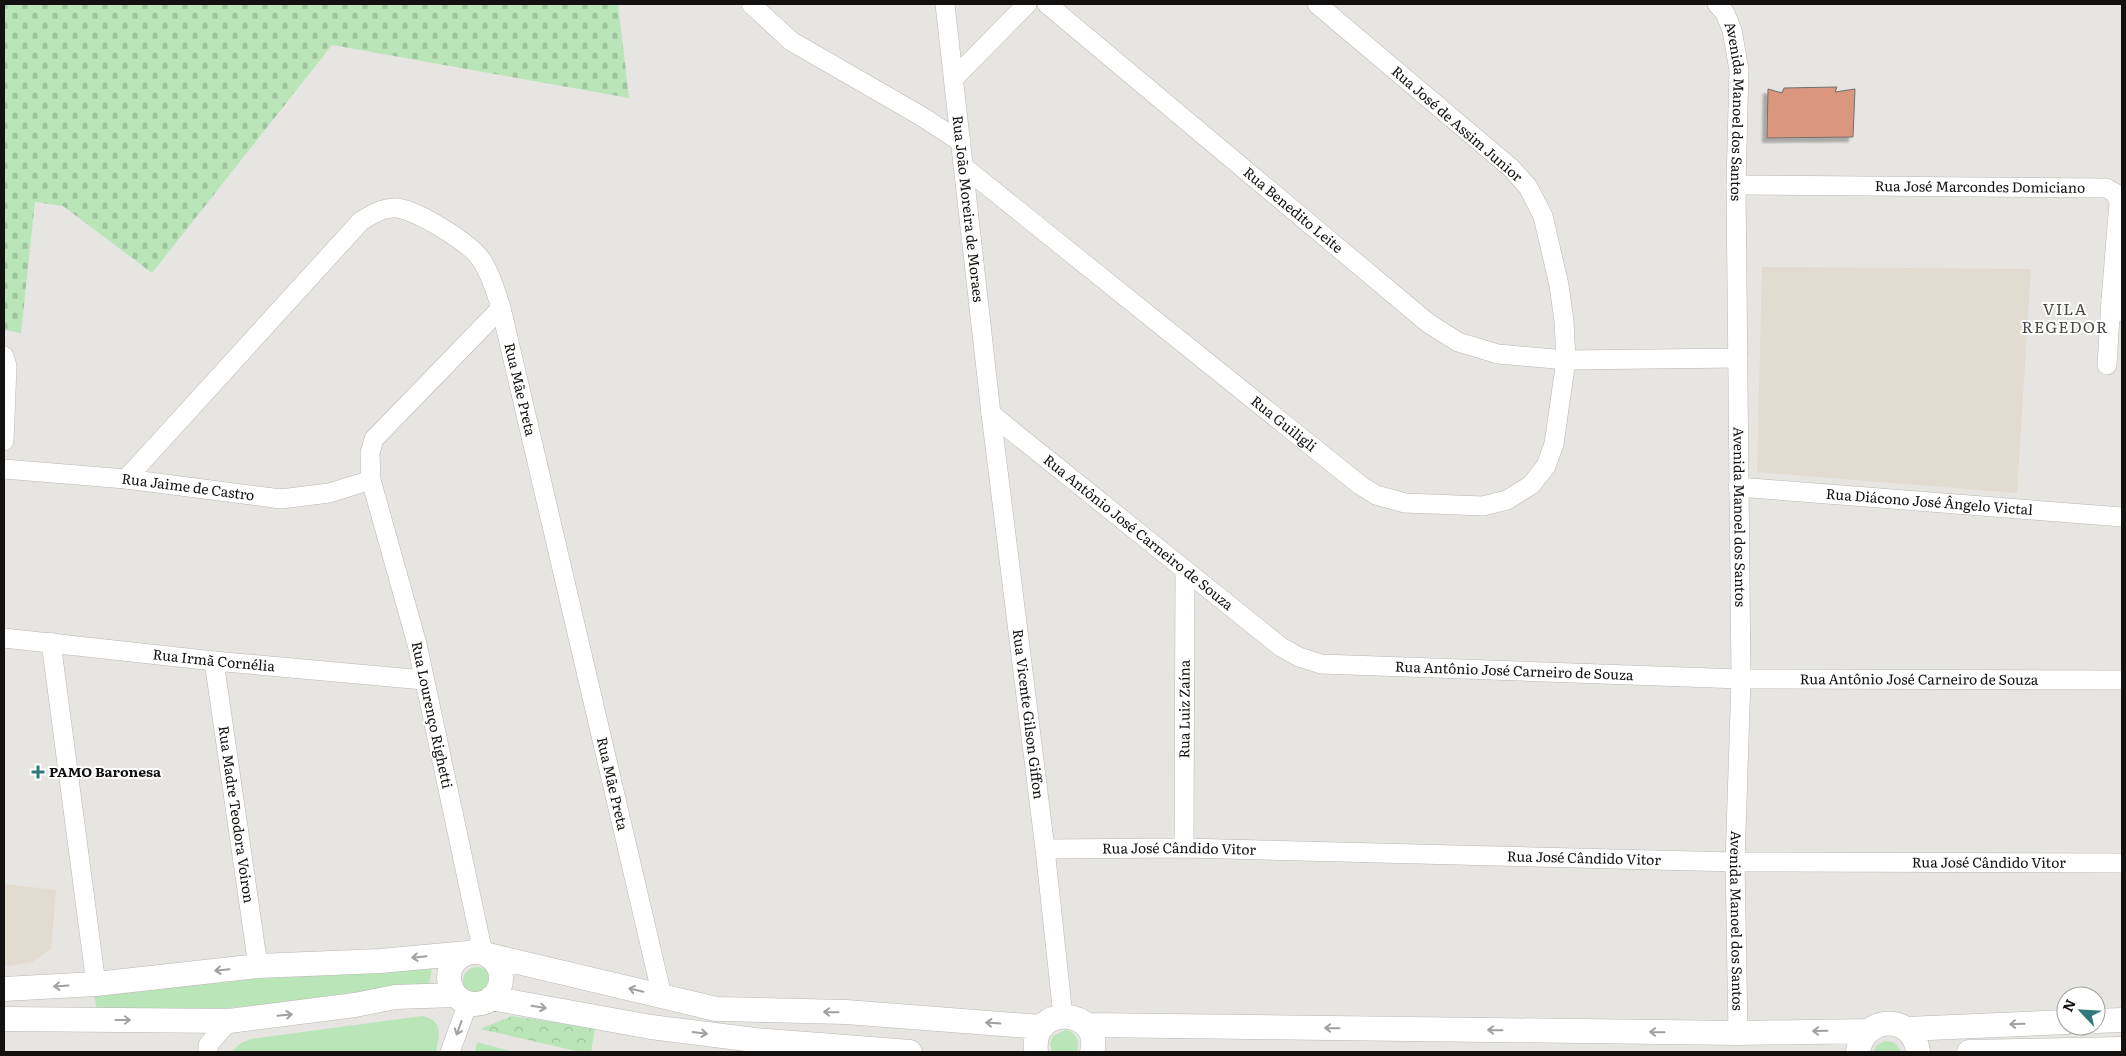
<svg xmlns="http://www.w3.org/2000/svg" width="2126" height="1056" viewBox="0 0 2126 1056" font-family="Literata,serif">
	<defs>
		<pattern id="cemetery-stones" width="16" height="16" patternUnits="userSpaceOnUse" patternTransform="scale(1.25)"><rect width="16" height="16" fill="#bae5b9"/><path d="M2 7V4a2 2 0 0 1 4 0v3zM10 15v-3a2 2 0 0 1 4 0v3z" fill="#9fc39e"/></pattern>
		<pattern id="park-crowns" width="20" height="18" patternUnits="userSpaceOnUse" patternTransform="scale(1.25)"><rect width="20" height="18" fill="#bae5b9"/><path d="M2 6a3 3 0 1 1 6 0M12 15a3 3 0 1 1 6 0" fill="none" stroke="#9fc39e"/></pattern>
		<filter id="shadow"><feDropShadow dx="-4.5" dy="4.5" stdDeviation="1" flood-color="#0004"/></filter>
	</defs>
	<rect width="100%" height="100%" fill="#e7e5e1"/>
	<path fill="#e1dbd0" d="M1762,267l269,2 -14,224 -260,-21z
		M4,884l52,6 -5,59 -19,13 -28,5z"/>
	<path fill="#bae5b9" d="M463 981a14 14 0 1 1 28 0a14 14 0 1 1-28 0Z
		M432,969l-4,20 -201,19 -130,3 -3,-18 124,-12z
		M422,1016c22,4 17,20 14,36h-205l10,-9 10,-4z
		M1065,1030c11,2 15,10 12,21l-25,1 -2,-8 3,-8z
		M1884,1041l10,1 8,10h-29l3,-6z
		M477,1042l37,10h-39z"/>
	<path fill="url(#cemetery-stones)" d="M4,4h614l11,94 -297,-53 -180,228 -89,-67 -28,-4 -14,131 -17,-3z"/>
	<path fill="url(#park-crowns)" d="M512,1016l83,12 -4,24h-10l-101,-23z"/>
	<path fill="#db967e" stroke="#726e6c" filter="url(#shadow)" d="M1837,87l-2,5 20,-3 -2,48 -86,1 1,-49 14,4 2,-5z"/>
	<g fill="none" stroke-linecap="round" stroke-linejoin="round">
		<defs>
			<g id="minor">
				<path d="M751,4l40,37 130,75 40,26"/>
				<path id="s1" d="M945,4l46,410 54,435 18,167"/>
				<path id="s2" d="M1047,4l381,319 30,19 40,12 68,6 172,-2"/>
				<path id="s3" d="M1717,4l8,9 7,17 7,40 -3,115 5,494 -6,183 3,171"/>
				<path d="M955,77l72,-73"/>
				<path id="s4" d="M964,167l396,318 16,10 29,8 78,3 24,-6 24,-15 15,-19 8,-22 12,-84 -2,-39 -5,-36 -16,-69 -15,-29 -17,-19 -194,-164"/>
				<path id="s5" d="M1736,185l370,3 9,5 4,9 -8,98 11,12"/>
				<path d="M4,356l3,10 -3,75"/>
				<path d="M2107,365l4,-65"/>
				<path id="s6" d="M991,414l290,233 18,10 22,7 420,15 381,1"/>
				<path id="s7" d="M4,469l122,10 155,20 48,-6 42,-13"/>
				<path id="s8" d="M126,479l235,-258c12,-7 22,-14 36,-13 21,3 74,35 85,53 9,14 14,31 19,47l161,688"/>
				<path id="s9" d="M1738,487l384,30"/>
				<path id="s10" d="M4,638l210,23 210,19"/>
				<path d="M51,642l45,342"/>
				<path id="s11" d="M214,661l44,305"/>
				<path id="s12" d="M1184,848l1,-277"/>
				<path id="s13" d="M1045,849l139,-1 551,14 387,1"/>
				<path d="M483,953l-66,-309 -46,-164 -1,-27 4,-14 127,-131"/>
				<path d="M208,1052v-7l21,-24"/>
				<path d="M450,1052l18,-49"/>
			</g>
			<path id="major" d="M449 978a26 26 0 1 1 52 0a26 26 0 1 1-52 0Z
				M488,955l228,54 130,3 196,15
				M4,989l92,-5 162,-18 122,-5 88,-8
				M491,998l160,29 104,13 155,12
				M4,1019l225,2 126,-16 40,-8 60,-2
				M2096,1021l26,-1
				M1087,1025l651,8 130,-2
				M1906,1029l160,-7
				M1036,1052c-6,-51 68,-43 56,0
				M1858,1052c6,-38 56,-38 60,0
				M1969,1052l153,-3"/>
		</defs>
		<use href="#minor" stroke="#b9b7b3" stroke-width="20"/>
		<use href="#major" stroke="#b9b7b3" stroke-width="25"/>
		<use href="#minor" stroke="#fff" stroke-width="19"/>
		<use href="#major" stroke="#fff" stroke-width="24"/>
	</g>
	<defs><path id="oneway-shaft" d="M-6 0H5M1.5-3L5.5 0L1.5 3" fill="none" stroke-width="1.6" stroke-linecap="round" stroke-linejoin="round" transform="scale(1.25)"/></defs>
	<g stroke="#a0a09f">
		<use href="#oneway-shaft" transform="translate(419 957) rotate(174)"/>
		<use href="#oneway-shaft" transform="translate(222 970) rotate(174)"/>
		<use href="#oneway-shaft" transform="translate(61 986) rotate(176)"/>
		<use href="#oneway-shaft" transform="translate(636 990) rotate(-167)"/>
		<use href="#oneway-shaft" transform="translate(539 1007) rotate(9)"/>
		<use href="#oneway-shaft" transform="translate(831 1012) rotate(-179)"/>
		<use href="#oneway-shaft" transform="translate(285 1015) rotate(-6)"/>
		<use href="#oneway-shaft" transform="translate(123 1020)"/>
		<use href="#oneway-shaft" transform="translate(993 1023) rotate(-176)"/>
		<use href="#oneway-shaft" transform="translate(2017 1024) rotate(178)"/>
		<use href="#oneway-shaft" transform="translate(459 1028) rotate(110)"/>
		<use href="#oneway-shaft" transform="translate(1332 1028) rotate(-179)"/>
		<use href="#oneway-shaft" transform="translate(1495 1030) rotate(-179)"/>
		<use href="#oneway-shaft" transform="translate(1820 1031) rotate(179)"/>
		<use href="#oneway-shaft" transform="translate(1657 1032) rotate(-179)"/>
		<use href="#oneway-shaft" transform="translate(700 1033) rotate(7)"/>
	</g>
	<path fill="#2f797a" stroke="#fff" stroke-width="2" d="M35.5 764.5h5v5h5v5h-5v5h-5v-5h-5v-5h5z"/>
	<g text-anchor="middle" stroke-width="4" stroke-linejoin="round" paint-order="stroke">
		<g font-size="14" fill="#121110" stroke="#fff">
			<text dy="5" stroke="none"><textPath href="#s3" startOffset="112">Avenida Manoel dos Santos</textPath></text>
			<text transform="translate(1457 124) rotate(41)" y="5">Rua José de Assim Junior</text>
			<text dy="5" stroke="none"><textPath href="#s5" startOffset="244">Rua José Marcondes Domiciano</textPath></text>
			<text dy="5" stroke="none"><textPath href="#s1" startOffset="206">Rua João Moreira de Moraes</textPath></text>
			<text dy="5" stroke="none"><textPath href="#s2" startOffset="321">Rua Benedito Leite</textPath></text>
			<text dy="5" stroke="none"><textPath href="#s8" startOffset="624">Rua Mãe Preta</textPath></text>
			<text dy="5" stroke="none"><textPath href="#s4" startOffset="410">Rua Guiligli</textPath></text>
			<text dy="5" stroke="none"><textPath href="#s7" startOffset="185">Rua Jaime de Castro</textPath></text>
			<text dy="5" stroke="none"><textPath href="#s9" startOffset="192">Rua Diácono José Ângelo Victal</textPath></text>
			<text dy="5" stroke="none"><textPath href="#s3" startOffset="518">Avenida Manoel dos Santos</textPath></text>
			<text dy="5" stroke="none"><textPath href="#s6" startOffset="189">Rua Antônio José Carneiro de Souza</textPath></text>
			<text dy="5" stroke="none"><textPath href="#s10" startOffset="211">Rua Irmã Cornélia</textPath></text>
			<text dy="5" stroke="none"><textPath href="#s6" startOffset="609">Rua Antônio José Carneiro de Souza</textPath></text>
			<text dy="5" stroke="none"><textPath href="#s6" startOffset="1014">Rua Antônio José Carneiro de Souza</textPath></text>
			<text dy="5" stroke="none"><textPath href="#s12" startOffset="139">Rua Luiz Zaína</textPath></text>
			<text transform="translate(432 715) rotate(78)" y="5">Rua Lourenço Righetti</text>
			<text dy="5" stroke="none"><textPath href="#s1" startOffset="715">Rua Vicente Gilson Giffon</textPath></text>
			<text dy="5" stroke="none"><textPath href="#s8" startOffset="1029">Rua Mãe Preta</textPath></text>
			<text dy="5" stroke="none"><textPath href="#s11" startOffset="155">Rua Madre Teodora Voiron</textPath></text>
			<text dy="5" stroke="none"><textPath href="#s13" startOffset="134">Rua José Cândido Vitor</textPath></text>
			<text dy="5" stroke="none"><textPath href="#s13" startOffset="539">Rua José Cândido Vitor</textPath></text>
			<text dy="5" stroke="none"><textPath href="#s13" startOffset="944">Rua José Cândido Vitor</textPath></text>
			<text dy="5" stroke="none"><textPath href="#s3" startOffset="922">Avenida Manoel dos Santos</textPath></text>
		</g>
		<g font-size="14" font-weight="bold" fill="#121110" stroke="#fff" text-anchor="start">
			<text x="49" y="777">PAMO Baronesa</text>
		</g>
		<g font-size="16" letter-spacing="1" fill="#4a4945" stroke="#fff">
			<text x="2065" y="315">VILA<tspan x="2065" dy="18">REGEDOR</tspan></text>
		</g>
	</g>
	<rect width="2126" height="1056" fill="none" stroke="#121110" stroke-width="10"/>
	<g transform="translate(2081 1011) rotate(295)"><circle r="24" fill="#ffffff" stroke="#a0a09f"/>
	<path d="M0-4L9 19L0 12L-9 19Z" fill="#2f797a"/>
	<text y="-8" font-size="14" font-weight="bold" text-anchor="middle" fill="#121110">N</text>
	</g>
</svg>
